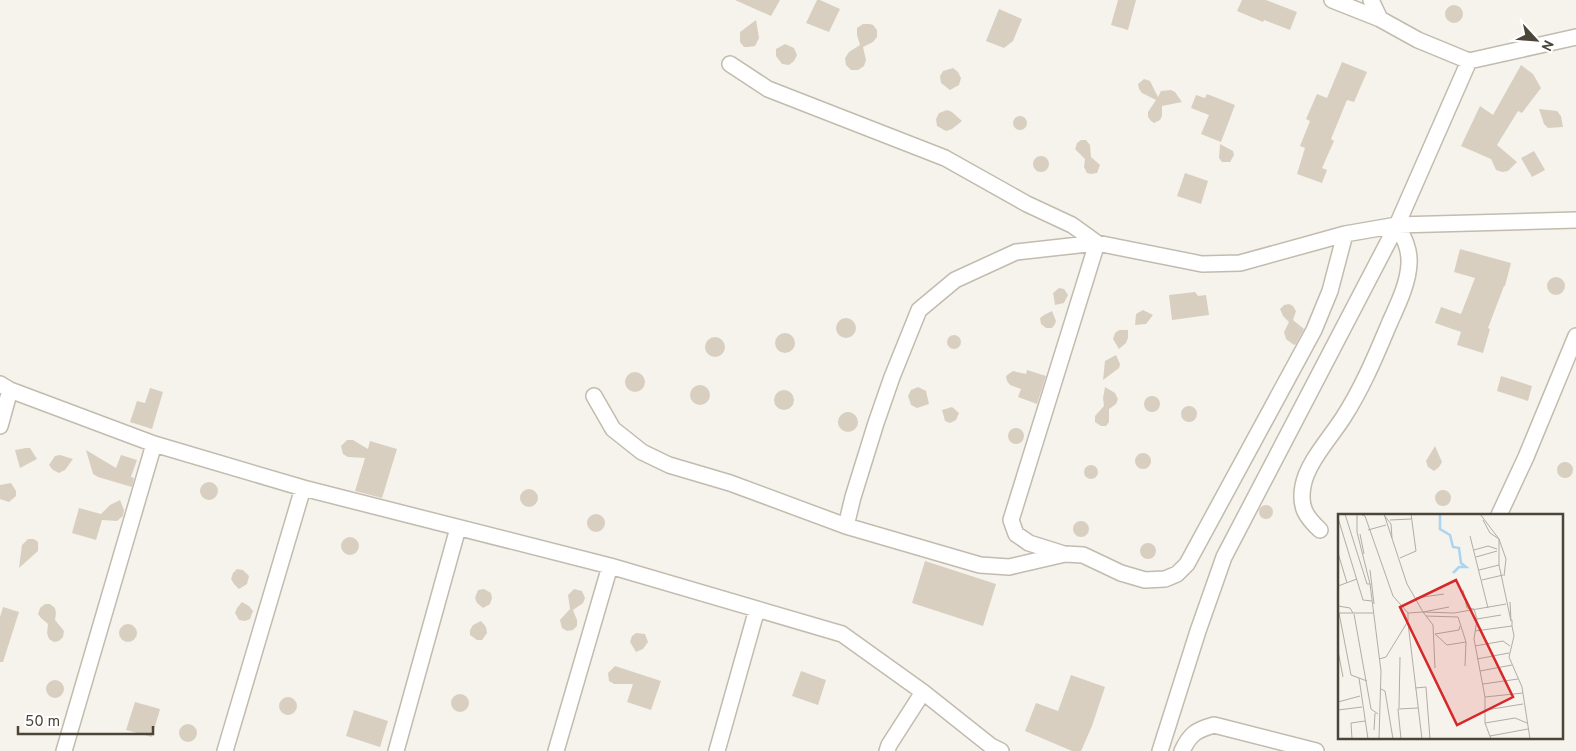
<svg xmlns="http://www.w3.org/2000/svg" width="1576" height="751" viewBox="0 0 1576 751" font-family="Overpass,sans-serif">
	<rect width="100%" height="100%" fill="#f6f3ec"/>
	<path fill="#d8cfc1" d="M735,0h45l-9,16z
		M817,0h3l20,9 -11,23 -23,-9z
		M1118,0h18l-8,30 -17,-5z
		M1242,0h24l31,12 -7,18 -26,-10 -1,2 -26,-11z
		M1445 14a9 9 0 1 1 18 0a9 9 0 1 1-18 0Z
		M999,9l23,10 -9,22 -9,7 -18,-7z
		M756,20l3,18 -4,8 -7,1h-4l-4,-5v-10z
		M863,24h7l3,1 4,5v7l-4,5 -10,5 3,13 -2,6 -6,4h-7l-5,-5 -1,-7 4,-6 11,-7 -3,-10v-7z
		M785,44l9,4 3,7 -3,6 -5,4 -7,-1 -6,-8v-7z
		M1342,62l25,10 -13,30 -7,-2 -16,39 3,2 -12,27 5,2 -5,13 -25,-9 8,-26 -5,-2 10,-25 -4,-2 11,-25 10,4z
		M1521,65l12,9 8,14 -19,25 -4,-2 -21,34 20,17 -9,9 -6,1 -6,-2 -5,-11 -30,-13 19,-40 13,9z
		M953,68l5,4 3,6 -2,7 -9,5 -9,-7 -1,-7 3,-5z
		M1144,79l6,2 8,16 3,-6 10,-1 4,2 7,10 -20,4v10l-2,4 -6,3 -3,-2 -3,-4v-5l8,-12 -14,-7 -3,-4 -1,-5z
		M1207,94l28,11 -14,37 -20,-8 8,-19 -18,-7 5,-13 9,3z
		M1539,109l18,2 4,5 2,11 -15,1 -4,-4z
		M947,110l5,2 10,9 -10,8 -6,2 -9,-5 -1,-7 3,-6z
		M1013 123a7 7 0 1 1 14 0a7 7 0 1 1-14 0Z
		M1081,140h5l4,5 1,12 9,8 -3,8 -6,1 -4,-1 -3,-6 1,-8 -10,-10 2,-6z
		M1220,144l13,7 1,4 -4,7h-8l-3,-4z
		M1534,151l11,19 -13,7 -11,-19z
		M1033 164a8 8 0 1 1 16 0a8 8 0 1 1-16 0Z
		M1185,173l23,8 -7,23 -24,-8z
		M1460,249l51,14 -6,23h-1l-16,42 2,1 -7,24 -26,-8 4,-13 -26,-9 6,-16 20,7 14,-36 -21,-6z
		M1547 286a9 9 0 1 1 18 0a9 9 0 1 1-18 0Z
		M1059,288l5,1 4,6 -4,8 -9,2 -2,-12z
		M1195,292l3,4 8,-1 3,20 -37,5 -3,-25z
		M1289,304l4,2 3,5 -3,9 11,9 -8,15 -2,1 -8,-6 -2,-7 5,-10 -6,-6 -3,-7 4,-4z
		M1143,310l10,5 -7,9 -11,1 1,-11z
		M1052,311l4,10 -1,3 -3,4h-6l-5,-4 -1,-6 4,-3z
		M836 328a10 10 0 1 1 20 0a10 10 0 1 1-20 0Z
		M1119,330h9v8l-2,5 -7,6 -6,-10 2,-6z
		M775 343a10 10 0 1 1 20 0a10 10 0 1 1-20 0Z
		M947 342a7 7 0 1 1 14 0a7 7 0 1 1-14 0Z
		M705 347a10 10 0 1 1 20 0a10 10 0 1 1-20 0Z
		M1116,355l4,9 -1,4 -16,12 2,-19z
		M1027,370l19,6 -9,28 -19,-7 3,-8 -11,-4 -3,-4 -1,-5 4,-3 3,-2 13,3z
		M625 382a10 10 0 1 1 20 0a10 10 0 1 1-20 0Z
		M1501,376l31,10 -4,15 -31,-10z
		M690 395a10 10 0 1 1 20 0a10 10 0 1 1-20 0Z
		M918,387l8,4 3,13 -12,4 -6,-3 -3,-9 3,-6z
		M1105,387l10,6 3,6 -2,5 -7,5v13l-3,4h-5l-6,-4v-6l9,-10 -1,-8z
		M150,388l13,4 -11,37 -22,-7 7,-21 8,2z
		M774 400a10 10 0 1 1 20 0a10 10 0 1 1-20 0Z
		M1144 404a8 8 0 1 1 16 0a8 8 0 1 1-16 0Z
		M1181 414a8 8 0 1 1 16 0a8 8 0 1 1-16 0Z
		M952,407l7,6 -3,7 -6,3 -5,-2 -3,-11z
		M838 422a10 10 0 1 1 20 0a10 10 0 1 1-20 0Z
		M1008 436a8 8 0 1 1 16 0a8 8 0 1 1-16 0Z
		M347,440h6l15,9 2,-8 27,8 -15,49 -27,-7 10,-33 -17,-1 -5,-3 -2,-8z
		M1435,446l7,16 -3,5 -5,4 -6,-4 -2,-6z
		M26,448h4l7,11 -17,9 -5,-18z
		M86,450l30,18 5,-13 16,5 -6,17 3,1 -2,9 -34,-10 -5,-3z
		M1135 461a8 8 0 1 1 16 0a8 8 0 1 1-16 0Z
		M60,455l13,4 -8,11 -6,3 -6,-3 -4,-5 6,-9z
		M1557 470a8 8 0 1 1 16 0a8 8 0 1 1-16 0Z
		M1084 472a7 7 0 1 1 14 0a7 7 0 1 1-14 0Z
		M200 491a9 9 0 1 1 18 0a9 9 0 1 1-18 0Z
		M11,483l5,8v5l-7,6 -9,-3v-14z
		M520 498a9 9 0 1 1 18 0a9 9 0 1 1-18 0Z
		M1435 498a8 8 0 1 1 16 0a8 8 0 1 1-16 0Z
		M120,500l4,10 -1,6 -6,5 -15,-1 -6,20 -24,-7 7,-25 22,6 9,-9z
		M1259 512a7 7 0 1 1 14 0a7 7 0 1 1-14 0Z
		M587 523a9 9 0 1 1 18 0a9 9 0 1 1-18 0Z
		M1073 529a8 8 0 1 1 16 0a8 8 0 1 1-16 0Z
		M341 546a9 9 0 1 1 18 0a9 9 0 1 1-18 0Z
		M28,539h6l4,3v9l-19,17 3,-23z
		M1140 551a8 8 0 1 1 16 0a8 8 0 1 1-16 0Z
		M925,561l71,23 -13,42 -71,-23z
		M237,569l6,1 6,6 -2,8 -8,5 -5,-5 -3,-5 2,-6z
		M484,589l7,4 1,5 -2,6 -7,4 -6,-5 -2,-5 3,-8z
		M574,589l8,2 3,7 -2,5 -10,7 4,10v6l-4,4 -6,1 -5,-3 -2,-8 10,-11 -2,-14z
		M242,602l7,4 4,5 -3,8 -5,2 -6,-1 -4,-7 2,-5z
		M45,604h5l5,4 1,5 -1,7 9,11 -1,6 -4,4 -5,1 -5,-3 -2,-6 1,-9 -7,-6 -3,-4 2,-6z
		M3,607l16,5 -16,50h-3v-45z
		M481,621l5,6 1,6 -5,7h-5l-7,-5v-5l3,-5z
		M119 633a9 9 0 1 1 18 0a9 9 0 1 1-18 0Z
		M636,633l9,1 3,8 -5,7 -7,3 -6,-10 2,-6z
		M615,666l46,15 -10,29 -24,-8 6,-18h-19l-5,-3 -1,-8z
		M801,671l25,9 -8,25 -26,-9z
		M1071,675l34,12 -13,39 -11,25h-9l-47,-20 11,-28 22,8z
		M46 689a9 9 0 1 1 18 0a9 9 0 1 1-18 0Z
		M451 703a9 9 0 1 1 18 0a9 9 0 1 1-18 0Z
		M279 706a9 9 0 1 1 18 0a9 9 0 1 1-18 0Z
		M135,702l25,7 -8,28 -26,-7z
		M354,710l34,11 -8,26 -34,-11z
		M179 733a9 9 0 1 1 18 0a9 9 0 1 1-18 0Z"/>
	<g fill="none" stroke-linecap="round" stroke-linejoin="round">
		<defs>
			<path id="street" d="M1332,0l48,19
				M1371,0l9,19 38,21 51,21 107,-24
				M730,64l38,25 177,69 82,46 45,21 25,18 105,21 38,-1 105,-29 52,-9 72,-164
				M1397,225l179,-5
				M0,384l10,6 144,54 149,44 307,78 232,68 81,58 68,54 10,5
				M594,396l19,33 29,23 27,13 61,18 116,43 103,30 31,9 29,2 56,-13 18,1 38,18 24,7 20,-1 12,-5 10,-10 127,-234 16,-39 15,-57
				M0,426l10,-36
				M1499,515l27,-58 50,-121
				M846,526l7,-29 23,-74 16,-46 27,-67 36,-30 61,-28 81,-9 -86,277 5,14 13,9 35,11
				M1320,530c-14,-13 -21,-23 -17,-44 4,-23 27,-48 40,-68 20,-31 33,-63 47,-96 8,-18 18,-38 19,-58 1,-15 -5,-26 -12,-39
				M64,751l90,-307
				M225,751l78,-263
				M396,751l62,-223
				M556,751l54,-185
				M717,751l40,-142
				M887,751l2,-6 34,-53
				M1160,751l38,-120 26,-74 173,-332
				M1182,751c8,-17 14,-21 32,-26l102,26"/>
		</defs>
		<use href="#street" stroke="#c2bbae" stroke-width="18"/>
		<use href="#street" stroke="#fff" stroke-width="15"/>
	</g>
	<g transform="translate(1338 514)">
		<rect width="225" height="225" fill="#f6f3ec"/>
		<path fill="none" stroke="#a9d4f2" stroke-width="2.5" d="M102,0v15l10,6 3,12 6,1 2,15 5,4h-7l-6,6"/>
		<path fill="none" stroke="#b2ada4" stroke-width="1" d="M7,0l22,70h3M19,0v18l13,52 11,87 -2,68M22,0l5,2 28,80 15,17v8l-22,36 -7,2M46,0l23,70 16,28M142,0l19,25v26l12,56 -1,-19M46,1l7,9 1,14M0,4l25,82 9,1M52,6l21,-1M145,6l7,13 9,6 7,20 -2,17M30,16l18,-5M22,20l4,20M132,22l18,72M136,36l14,-4 9,3M0,39l9,30M138,43l21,-6M62,44l16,-7 -5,-37M32,56l4,34M141,56l20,-5M144,66l21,-5M0,72l19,-7M125,76l4,18 7,1 3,10 -3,20 11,58v26l6,16M78,84l28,-4M0,92l12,2 3,5M85,98l31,1 52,-9M85,98l26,-5M1,99l12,62 8,3M1,99h34M70,99l15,-1 10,13 2,43M16,100l17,95 7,5M88,102l32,1 8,25 -1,24M139,105l24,-4M70,109l14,116M122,112l-1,4 -24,4 12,11 19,-3M174,112l2,10 -5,21 13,30 8,52M137,117l37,-5v-6M137,132l28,-5 7,5M0,137l5,26M139,145l32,-6M142,157l32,-6M29,167l-8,-3 9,61M145,170l35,-5M77,174l11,-1 4,52M43,175l4,2 8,48M147,183l38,-4M0,188l22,-6M61,194l1,-51M0,196l24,-3M148,196l37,-6M147,209l30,-5 12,5M36,216l1,-17M152,222l38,-7M14,225l-1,-16 14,-2M63,225l-3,-30 20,-1"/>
		<path fill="#d62828" fill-opacity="0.15" stroke="#d62828" stroke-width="2.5" d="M118,66l57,117 -56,28 -57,-118z"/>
		<rect width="225" height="225" fill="none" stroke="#4b4439" stroke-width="2.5"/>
	</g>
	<g transform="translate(1536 40) rotate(116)" stroke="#ffffff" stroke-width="4" paint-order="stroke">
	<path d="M0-4L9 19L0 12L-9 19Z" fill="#4b4439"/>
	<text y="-8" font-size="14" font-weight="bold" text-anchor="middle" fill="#4b4439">N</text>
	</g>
	<path d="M18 726v8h135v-8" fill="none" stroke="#4b4439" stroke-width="2.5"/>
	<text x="25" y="726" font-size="15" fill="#4b4439" stroke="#ffffff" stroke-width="4" paint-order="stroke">50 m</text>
</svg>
